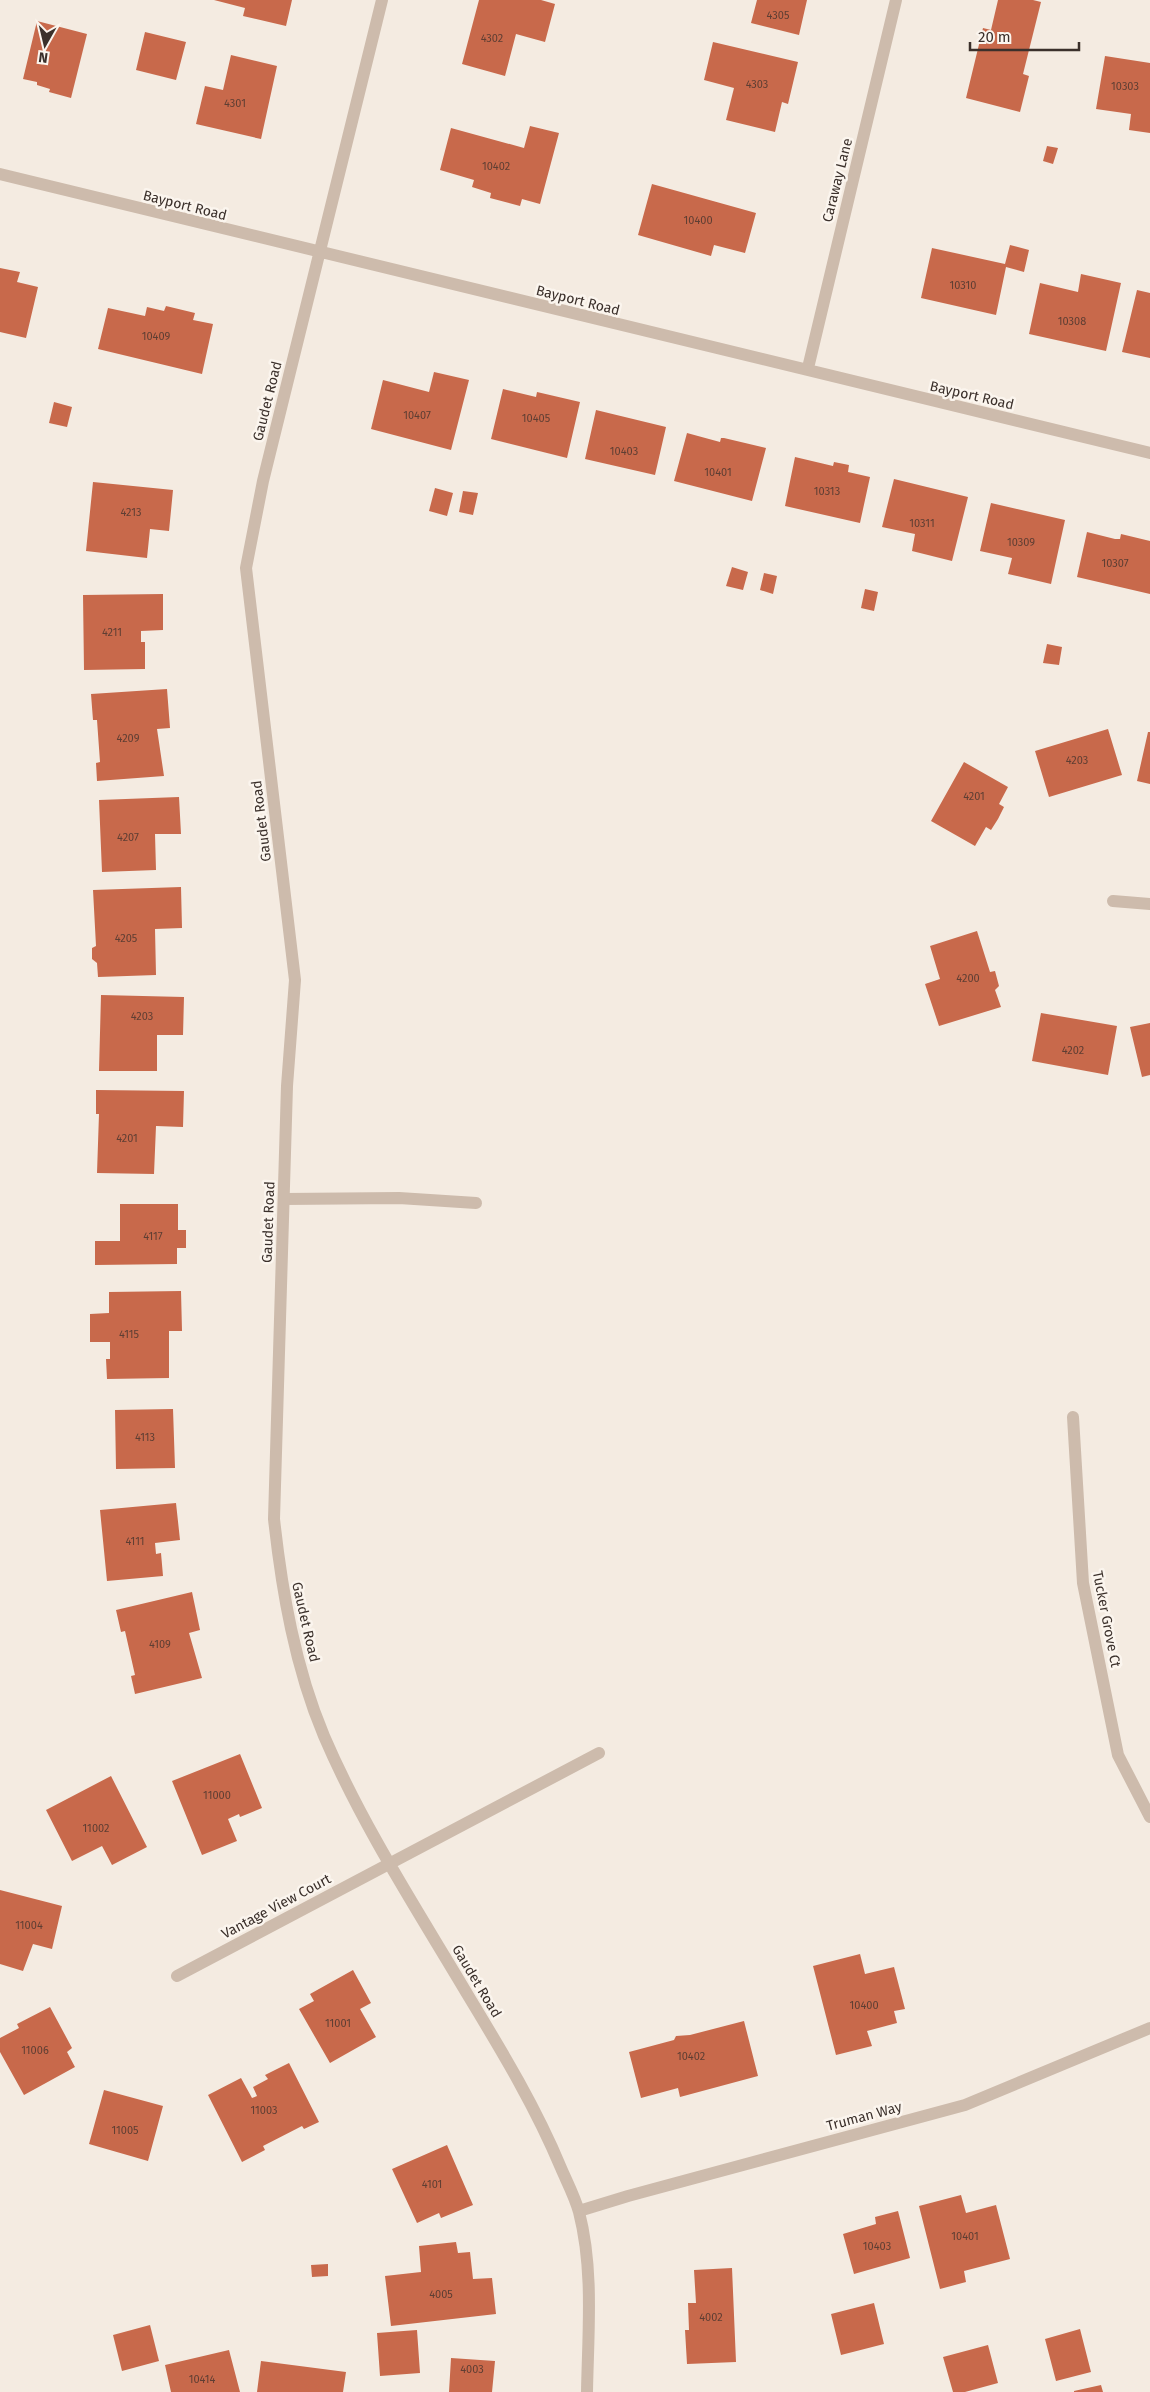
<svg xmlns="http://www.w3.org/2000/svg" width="1150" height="2392" viewBox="0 0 1150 2392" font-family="'Fira Sans',sans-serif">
	<rect width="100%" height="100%" fill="#f4ebe1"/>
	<path fill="#c8694b" d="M214,0h78l-6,26 -43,-10 2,-8z
		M479,0h62l14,4 -10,38 -29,-8 -11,42 -43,-12z
		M757,0h50l-8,35 -48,-12z
		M998,0h35l8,2 -18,72 6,2 -9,36 -54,-14 17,-70 8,2z
		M37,21l50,13 -16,64 -22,-6 1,-3 -13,-4v-3l-14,-3z
		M145,32l41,10 -10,38 -40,-10z
		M713,42l85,20 -10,42 -6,-2 -7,30 -49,-12 8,-32 -30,-8z
		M231,55l46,11 -16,73 -65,-15 9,-38 18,4z
		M1105,56l45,7v70l-21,-3 2,-16 -35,-5z
		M530,126l29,7 -19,71 -18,-5 -2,7 -30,-8 1,-5 -19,-6 2,-7 -34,-10 11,-42 73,20z
		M1047,146l11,2 -5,16 -10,-3z
		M652,184l104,29 -11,40 -31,-8 -3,11 -73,-21z
		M1010,245l19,5 -5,22 -18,-5 -10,48 -75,-17 11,-50 73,16z
		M0,268l20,4 -3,10 21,5 -12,51 -26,-6z
		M1081,274l40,9 -15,68 -77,-17 11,-51 38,9z
		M1137,290l13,3v65l-28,-6z
		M166,306l29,7 -2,7 20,4 -11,50 -104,-25 10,-41 37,8 2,-9 17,4z
		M434,372l35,8 -18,70 -80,-21 12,-49 46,12z
		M503,389l33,8 1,-5 43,10 -13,56 -76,-19z
		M54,402l18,5 -5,20 -18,-4z
		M596,410l70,17 -11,48 -70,-16z
		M687,433l33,9 1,-4h3l42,10 -14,53 -78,-20z
		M795,457l38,9 1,-4 15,3 -1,7 22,5 -10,46 -75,-17z
		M894,479l74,18 -16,64 -40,-10 3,-17 -33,-7z
		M93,482l80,8 -4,41 -19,-2 -3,29 -61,-7z
		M435,488l18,5 -6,23 -18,-5z
		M463,491l15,2 -5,22 -14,-3z
		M991,503l74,17 -14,64 -43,-10 4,-16 -32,-7z
		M1087,532l28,7h5l1,-5 29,7v53l-73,-17z
		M732,567l16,5 -5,18 -17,-4z
		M764,573l13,3 -4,18 -13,-4z
		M865,589l13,3 -4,19 -13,-3z
		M163,594v36l-22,1v11h4v27l-61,1 -1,-75z
		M1047,644l15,3 -3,18 -16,-2z
		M167,689l3,39 -13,1 7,47 -67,5 -1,-18 4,-1 -3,-42h-4l-2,-26z
		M1108,729l14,46 -73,22 -14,-46z
		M1148,732h2v52l-13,-3z
		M964,762l44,25 -9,17 5,3 -6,12 -7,11 -5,-3 -11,19 -44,-25z
		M179,797l2,37h-26l1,36 -54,2 -3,-72z
		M181,887l1,41 -27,1 1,46 -58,2 -1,-14 -5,-4v-11l4,-2 -3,-56z
		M977,931l13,41 5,-1 4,15 -4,4 6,17 -62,19 -14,-42 15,-5 -10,-33z
		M101,995l83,2 -1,38h-26v36h-58z
		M1041,1013l76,13 -9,49 -76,-14z
		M1150,1023v52l-8,2 -12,-50z
		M96,1090l88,1 -1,36 -27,-1 -2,48 -57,-1 2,-59h-3z
		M120,1204h58v26h8v18h-9v16l-82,1v-24h25z
		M181,1291l1,40h-13v47l-62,1 -1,-20h4v-17h-20v-28l19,-1v-21z
		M173,1409l2,59 -59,1 -1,-59z
		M176,1503l4,37 -25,3 1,11 5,-1 2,23 -56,5 -7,-71z
		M192,1592l8,38 -11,3 13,45 -67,16 -4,-18 4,-1 -10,-44 -4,1 -5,-22z
		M240,1754l22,54 -22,9 -1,-3 -11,5 9,22 -35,14 -30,-74z
		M111,1776l36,71 -35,18 -10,-19 -30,15 -26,-51z
		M0,1890l62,16 -10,43 -19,-5 -10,27 -23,-7z
		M860,1954l5,20 29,-7 11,42 -11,2 3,12 -30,8 5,15 -36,9 -23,-89z
		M353,1970l18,33 -11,6 16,28 -46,26 -31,-54 15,-8 -4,-7z
		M50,2007l22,41 -5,4 8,15 -51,28 -24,-43v-14l19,-10 -2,-4z
		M744,2021l14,55 -78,21 -2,-9 -37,10 -12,-46 45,-12 2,-4 14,-1z
		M289,2063l30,59 -15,7 -2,-3 -39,20 2,4 -23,12 -34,-67 33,-17 11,20 5,-2 -4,-9 15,-8 -3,-4z
		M104,2090l59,16 -15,55 -59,-17z
		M447,2145l26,60 -32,13 -2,-5 -22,10 -25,-54z
		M961,2195l5,18 30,-8 14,54 -46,12 2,11 -26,7 -21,-83z
		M898,2211l12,47 -56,16 -11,-40 33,-10 -1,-7z
		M456,2242l2,11 12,-1 3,27 19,-1 4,36 -105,12 -6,-50 36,-4 -2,-26z
		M328,2264v12l-16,1 -1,-12z
		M732,2268l4,94 -49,2 -2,-34h4l-1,-27h8l-2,-33z
		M874,2303l10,41 -43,11 -10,-41z
		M150,2325l9,36 -37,10 -9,-36z
		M1080,2329l11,43 -35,9 -11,-42z
		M417,2330l3,43 -40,3 -3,-43z
		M988,2345l10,38 -33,9h-12l-10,-35z
		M229,2350l11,42h-69l-6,-27z
		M451,2358l44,3 -3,31h-43z
		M261,2361l85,11 -3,20h-86z
		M1101,2385l2,7h-29v-1z"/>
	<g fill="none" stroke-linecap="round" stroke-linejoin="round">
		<path stroke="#cdbbac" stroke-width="12" d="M284,1199l115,-1 77,5"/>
		<path stroke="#cdbbac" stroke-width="12" d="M382,0l-119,481 -17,87 49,412 -8,106 -13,433c8,73 21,148 50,217 39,91 94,175 145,261 34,56 67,111 92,171 6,14 14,29 18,44 15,58 9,121 8,180
			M0,174l1150,279
			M808,368l88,-368
			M1113,901l37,3
			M1073,1417l10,166 35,172 32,62
			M177,1976l422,-223
			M579,2211l49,-15 337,-91 185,-77"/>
	</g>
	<g text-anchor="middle" stroke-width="5" stroke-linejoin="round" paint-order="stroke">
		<g font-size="11" fill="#5e3e33">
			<text x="778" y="19">4305</text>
			<text x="492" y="42">4302</text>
			<text x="757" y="88">4303</text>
			<text x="1125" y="90">10303</text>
			<text x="235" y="107">4301</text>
			<text x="496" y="170">10402</text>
			<text x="698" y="224">10400</text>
			<text x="963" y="289">10310</text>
			<text x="1072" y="325">10308</text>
			<text x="156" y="340">10409</text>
			<text x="417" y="419">10407</text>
			<text x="536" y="422">10405</text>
			<text x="624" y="455">10403</text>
			<text x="718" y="476">10401</text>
			<text x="827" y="495">10313</text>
			<text x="131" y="516">4213</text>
			<text x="922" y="527">10311</text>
			<text x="1021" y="546">10309</text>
			<text x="1115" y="567">10307</text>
			<text x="112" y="636">4211</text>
			<text x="128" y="742">4209</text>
			<text x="1077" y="764">4203</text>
			<text x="974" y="800">4201</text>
			<text x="128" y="841">4207</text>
			<text x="126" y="942">4205</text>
			<text x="968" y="982">4200</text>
			<text x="142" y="1020">4203</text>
			<text x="1073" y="1054">4202</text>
			<text x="127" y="1142">4201</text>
			<text x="153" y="1240">4117</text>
			<text x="129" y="1338">4115</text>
			<text x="145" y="1441">4113</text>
			<text x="135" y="1545">4111</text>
			<text x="160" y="1648">4109</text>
			<text x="217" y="1799">11000</text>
			<text x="96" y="1832">11002</text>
			<text x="29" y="1929">11004</text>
			<text x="864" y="2009">10400</text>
			<text x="338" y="2027">11001</text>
			<text x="35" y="2054">11006</text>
			<text x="691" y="2060">10402</text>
			<text x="264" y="2114">11003</text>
			<text x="125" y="2134">11005</text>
			<text x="432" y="2188">4101</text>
			<text x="965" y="2240">10401</text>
			<text x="877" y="2250">10403</text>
			<text x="441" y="2298">4005</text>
			<text x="711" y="2321">4002</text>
			<text x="472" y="2373">4003</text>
			<text x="202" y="2383">10414</text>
		</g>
		<g font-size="14" fill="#3b302b" stroke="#fbf5ee">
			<text transform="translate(837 180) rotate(-76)" y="5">Caraway Lane</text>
			<text transform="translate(185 205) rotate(14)" y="5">Bayport Road</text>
			<text transform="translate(578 300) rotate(14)" y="5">Bayport Road</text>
			<text transform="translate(972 395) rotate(13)" y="5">Bayport Road</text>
			<text transform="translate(267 401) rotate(-76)" y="5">Gaudet Road</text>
			<text transform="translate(261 821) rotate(-97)" y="5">Gaudet Road</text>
			<text transform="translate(268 1222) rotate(-88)" y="5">Gaudet Road</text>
			<text transform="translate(1107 1619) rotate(79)" y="5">Tucker Grove Ct</text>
			<text transform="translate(306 1622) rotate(77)" y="5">Gaudet Road</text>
			<text transform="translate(276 1906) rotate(-28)" y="5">Vantage View Court</text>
			<text transform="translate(477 1981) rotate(59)" y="5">Gaudet Road</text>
			<text transform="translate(864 2116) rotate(-15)" y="5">Truman Way</text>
		</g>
	</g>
	<g transform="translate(45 45) rotate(188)" stroke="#fbf5ee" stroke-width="4" paint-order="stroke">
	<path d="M0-4L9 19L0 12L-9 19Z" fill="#3b302b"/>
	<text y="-8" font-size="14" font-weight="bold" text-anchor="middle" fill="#3b302b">N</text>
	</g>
	<path d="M970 42v8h109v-8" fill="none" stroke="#3b302b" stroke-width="2.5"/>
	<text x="978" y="42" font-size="15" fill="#3b302b" stroke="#fbf5ee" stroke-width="4" paint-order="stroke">20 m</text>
</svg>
